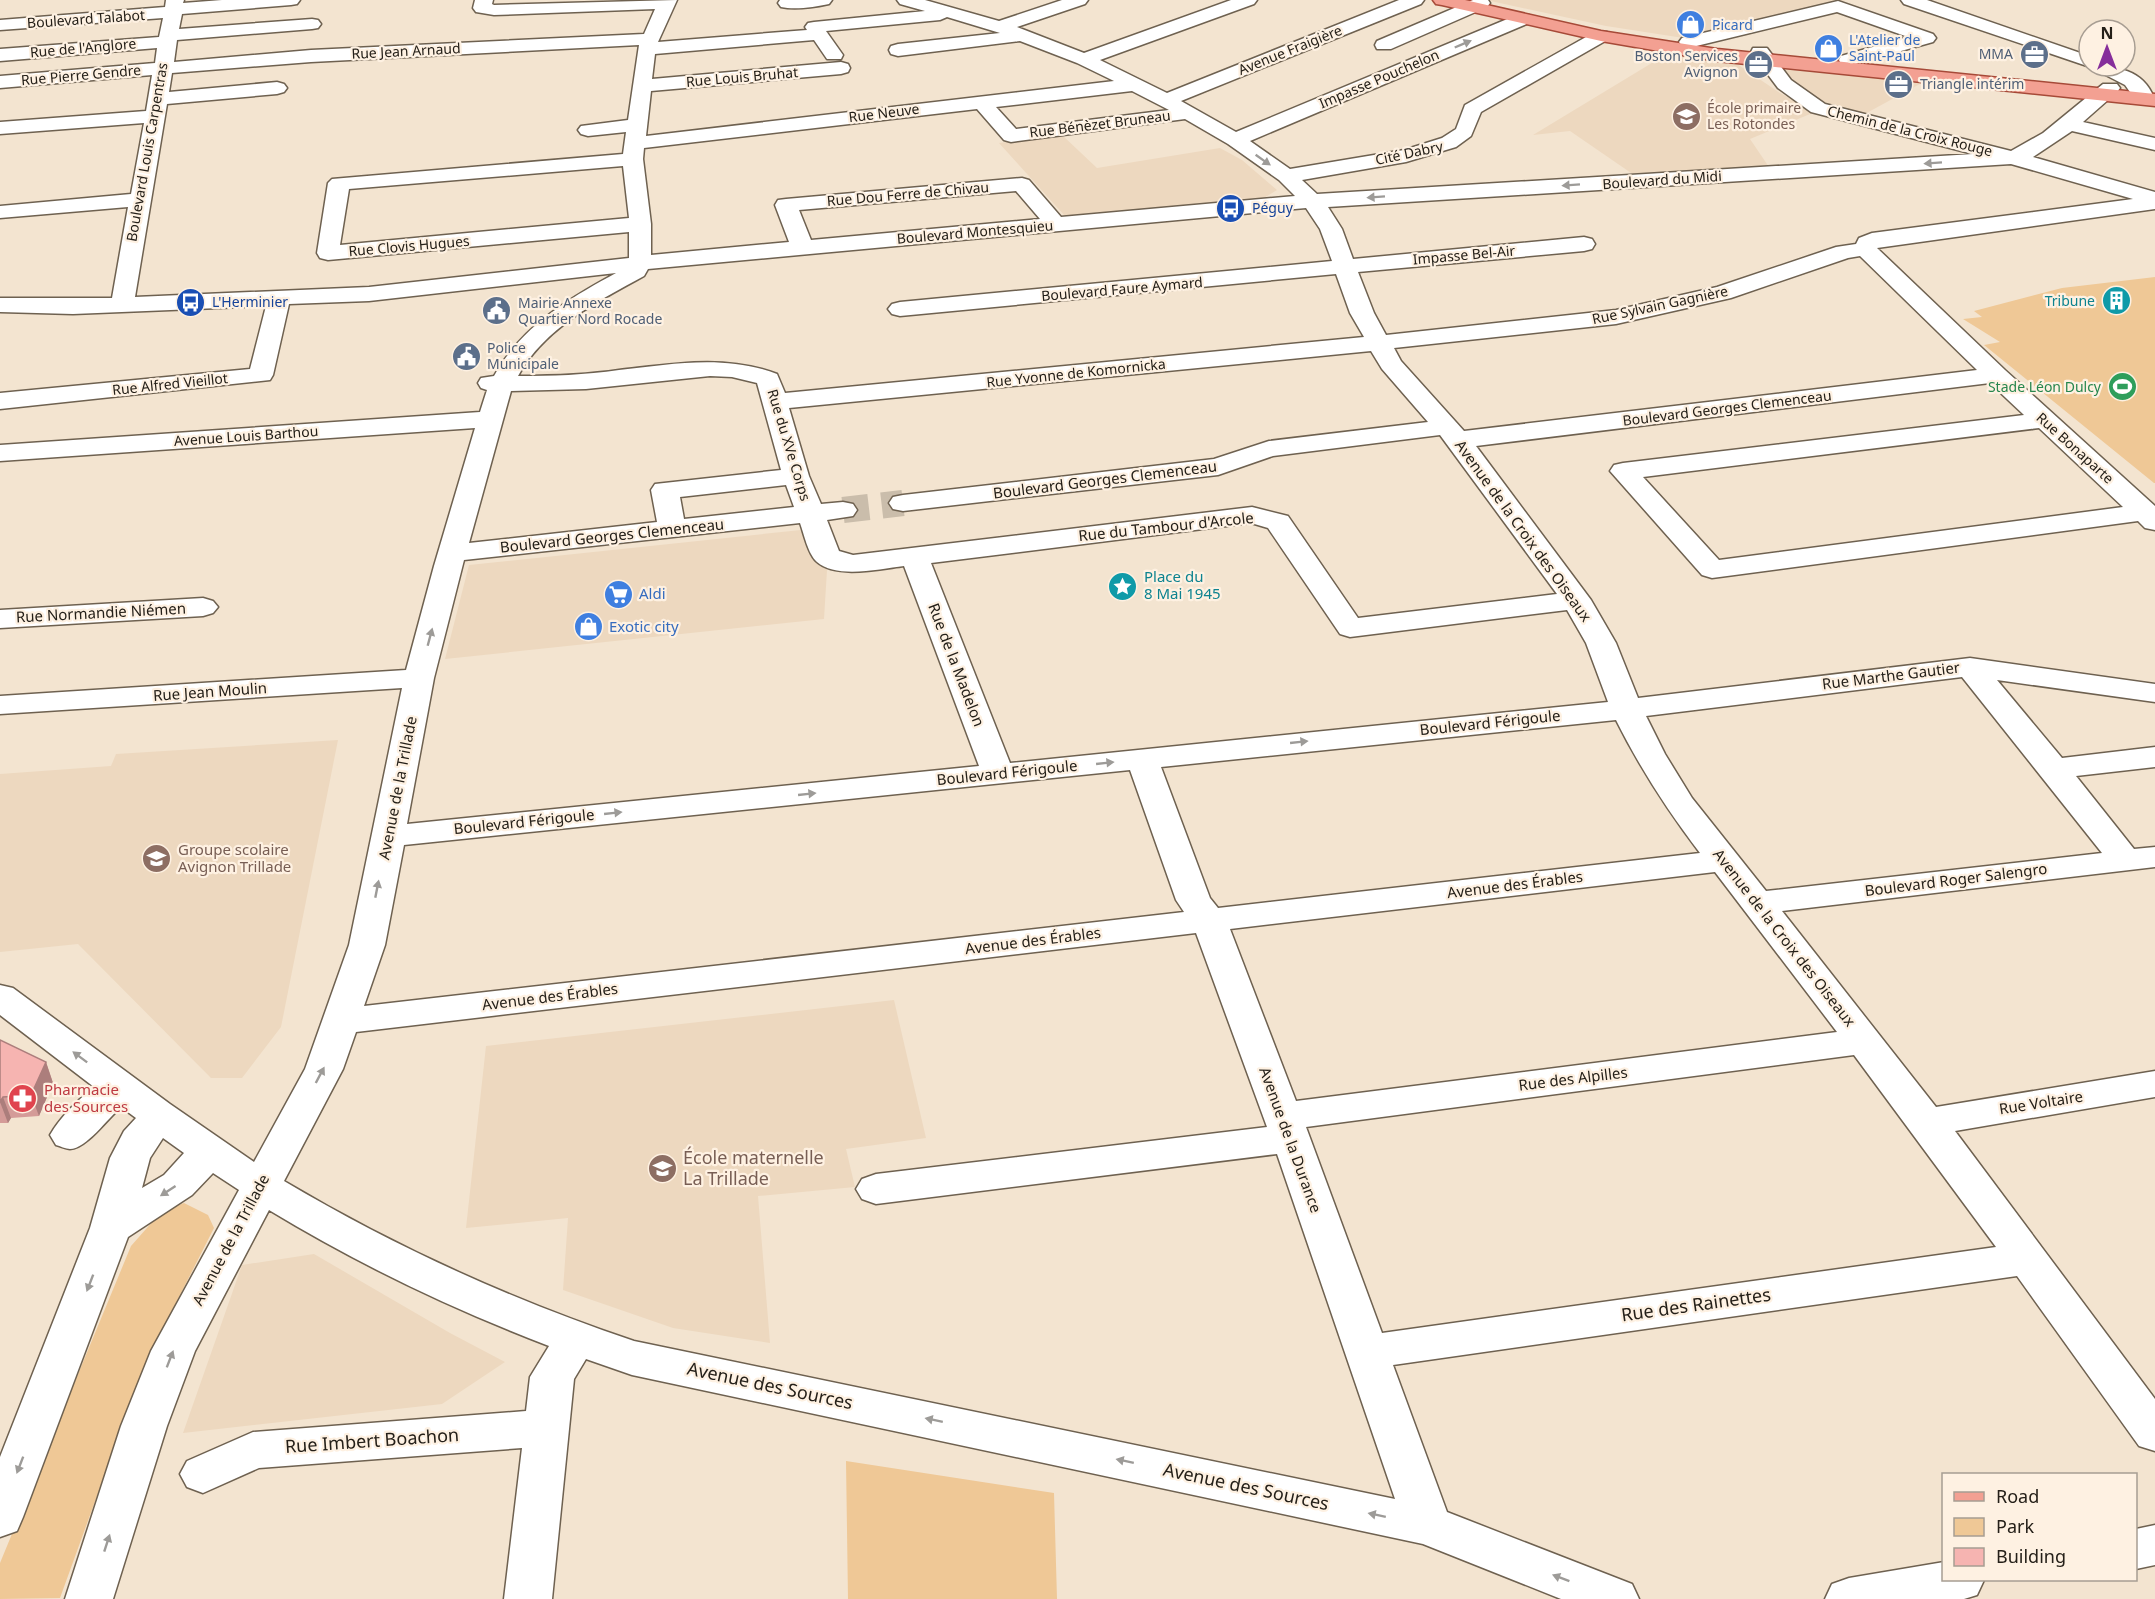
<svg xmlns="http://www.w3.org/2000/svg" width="2155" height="1599" viewBox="0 0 2155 1599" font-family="'Noto Sans',sans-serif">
	<rect width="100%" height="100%" fill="#f3e4d0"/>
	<path fill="#edd8bf" d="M1486,0h360l-156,39 -84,-13z
		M1670,52l61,8 49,33 35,19 -65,27 19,28 -135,8 -64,-44 -37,4z
		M1790,64l139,15 -66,36 -44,-13 -16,-11 -20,-22z
		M1062,135l35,33 123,-20 22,12 35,30 -13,8 -191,18 -9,-1 -65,-72z
		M801,530l26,40 -3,49 -379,40 24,-94z
		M338,740l-57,287 -39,51h-31l-133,-134 -78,8v-178l111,-8 5,-12z
		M894,1000l32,138 -80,11 9,38 -97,9 12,147 -97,-15 -110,-38 5,-72 -102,10 20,-182z
		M314,1254l136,79 55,29 -63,42 -259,29 59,-168z"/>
	<path fill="#efc896" d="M2155,277v206h-1l-170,-138 16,-3 -37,-23 19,-2 -8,-6 88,-23z
		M184,1203l24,12 6,13 -70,138 -84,232 -60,1v-36l131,-317 30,-34z
		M846,1461l208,32 3,106h-209z"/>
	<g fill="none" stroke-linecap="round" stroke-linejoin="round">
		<path stroke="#cabdab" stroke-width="26" stroke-dasharray="26 13" stroke-linecap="butt" d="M843,510l60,-7"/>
		<defs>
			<path id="minor" d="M166,0h18l-1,3 39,-3h78l-3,4 -6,1 -109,9 -3,15 133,-10 6,1 3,4 -3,4 -6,1 -135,11 -3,22 137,-12 333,-16 11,-25 -161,6 -18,-3 -3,-4 2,-8h18l-1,4 2,1 183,-5 -19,42 149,-12 -2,-3 3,-4 6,-1 111,-11 -25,-7 -3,-4h28l74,21 63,-21h26l-3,4 -68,23 67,26 147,-53h26l-3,4 -154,56 67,33 232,-93h25l-3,4 -240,97 55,31 281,-117h12l3,4 -3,4 -279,118 40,28 114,-19 38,-12 14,-9 9,-24 130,-73h12l3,4 -3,4 -126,72 -10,24 -15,11 -50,15 -104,18 15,14 656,-40 -162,-42 -33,-24 -27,-36 2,-4h14l24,32 34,24 186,47 32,-18 60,-49h14l3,4 -3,4 -34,30 72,16v12l-83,-19 -39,26 122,35v17l-278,39 128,122 150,136v24l-10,-2 -7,-7 -426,57 -10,-3 -92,-104 4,-6 9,-2 401,-48 -34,-32 -514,63 115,154 25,43 22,55 332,-40 185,26v18l-158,-22 65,78 93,-11v20l-79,9 58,73 21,-2v20l-373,44 154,196 219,-36v26l-200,34 200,268v52l-16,-5 -122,-170 -624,89 54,147 185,72 7,15h-78l-138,-55 -791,-169 -46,-16 -12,20 -22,220h-48l18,-151 -263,20 -56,25 -16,-6 -7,-13 7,-13 66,-29 273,-21 4,-34 19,-31c-97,-37 -191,-82 -280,-136l-74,141 -28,75 -54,173h-48l56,-173 30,-75 88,-161 -26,-17 -21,22 -64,42 -105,280 -6,14 -17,6v-80l90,-229 20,-70 14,-27 12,-13 -15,-11c-13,11 -35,42 -51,42 -4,0 -10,-3 -14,-4l-6,-10c11,-19 27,-34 44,-48l-94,-72v-30l13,3 157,116 84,58 51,-93 44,-124 53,-257 -402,26v-18l406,-26 28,-104 41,-138 -475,33v-16l480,-33 7,-22 -6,-2 -3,-5 3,-5 13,-2c27,-49 74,-77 122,-103l-247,28 -80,3 -16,71 -3,5 -270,29v-16l250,-24 16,-63 -193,8 -73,-2v-14h112l16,-91 -128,11v-12l131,-12 13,-71 -144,11v-12l146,-11 6,-36 -152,13v-12l155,-13 2,-15 -157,13v-12l159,-12 4,-19 -163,12v-10l165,-13zM947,17l53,16 -102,11 -7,2 -2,4 2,4 7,2 122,-15 57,22 37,18 -468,55 5,-45 190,-17 7,-2 2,-4 -2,-4 -7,-2 -189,17 3,-25 159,-14 13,19h14l2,-4 -17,-24 114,-11zM639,45l-11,75 -47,6 -3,4 3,4 7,2 38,-4 -3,22 -291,25 -4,4 -11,70 3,5 8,2 301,-28v26l-260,29 -234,10 32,-193 110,-10 7,-2 3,-4 -3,-4 -7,-2 -108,10 3,-19 139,-11zM1132,91l37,19 -153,19 -20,-22zM977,109l27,31 7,2 174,-23 43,25 51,36 16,16 -234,21 -32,-37 -7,-2 -236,21 -8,1 -3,5 14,37 -138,13v-31l-8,-65 1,-11zM2011,164l122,35 -261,34 -13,5 -3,6 -20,3 -119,40 -101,23 -230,25 -12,-22 -16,-41 226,-21 8,-2 3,-5 -3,-5 -8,-2 -231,22 -11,-30 -14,-22zM623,166l6,52 -289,27 9,-56zM1016,191l24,28 -229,21 -12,-30zM1306,208l14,21 12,32 -432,41 -8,2 -4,5 4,5 8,2 436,-42 14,39 14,24 -579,56 -8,-19c-52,-20 -105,-10 -158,-4 -34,5 -67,6 -101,6 26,-48 80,-75 126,-100l4,-7zM1860,256l117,114 -513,61 -63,-70 -7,-13 222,-24 115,-26 117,-40zM1371,351l11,18 46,53 -159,19 -55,18 -311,36 -10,2 -4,6 4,6 10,2 315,-36 55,-19 167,-21 117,159 -199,24 -70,-102 -36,-9 -399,48 -14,-4 -12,-31 26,-4 4,-6 -4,-6 -10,-2 -22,2 -12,-28 -20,-68zM710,376l22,1 25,6 24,87 -126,14 -4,6 6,32 -188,21 42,-152 75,-2zM2039,428l84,79 -404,53 -76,-83zM786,485l8,22 -110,12 -4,-22zM800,523c4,11 8,31 17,39 19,17 63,7 87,4l75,200 -572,58 27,-146 30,-118zM1251,523l17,5 72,106 10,3 217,-27 19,33 22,59 -598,61 -79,-200zM1962,677l140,176 -336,38 -74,-93 -27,-44 -19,-38zM1616,720c24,48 52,91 84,133l-482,55 -8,-10 -49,-131zM1130,770l46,130 8,12 -820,94 21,-61 19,-100zM1715,872l122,160 -541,69 -66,-172zM1196,933l71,194 -391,47 -14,5 -6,10 6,10 14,5 401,-50 118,345 -761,-158c-122,-41 -239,-94 -350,-160l59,-112 13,-37zM1854,1055l142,192 -614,86 -76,-206zM163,1138l21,15 -20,22 -22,13 8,-30z
				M780,0h52l-3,4c-14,3 -34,6 -48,3l-3,-4z
				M1473,0h15l2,3 -3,4 -96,42h-14l-2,-4 2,-4z
				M1901,0h26l162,56v10c27,0 54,3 65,32l-3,4h-14l-12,-17 -35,-18 -186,-63z
				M1838,1l95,33 3,4 -3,4 -78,22h-14l-2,-4 2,-4 67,-19 -71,-25 -149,36 -6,-2 -3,-4 3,-4z
				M203,598l10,3 5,6 -5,6 -10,3 -203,12v-18z
				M2155,1525v40l-19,4v-40z
				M1944,1562v18h40l-7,15 -13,4h-139l7,-15 17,-6z"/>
			<path id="major" d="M1433,0h32l136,31 116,18 438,45v12l-438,-45 -116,-20 -159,-36 -6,-1z"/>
		</defs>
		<use href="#minor" stroke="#6e6150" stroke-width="3"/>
		<use href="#major" stroke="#a64a38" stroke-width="3"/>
		<use href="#minor" fill="#fff" fill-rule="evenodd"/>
		<use href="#major" fill="#f3a092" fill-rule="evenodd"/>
	</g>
	<path fill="#d49b98" d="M0,1040l46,22 7,21 -14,33 -28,2 -3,5h-8z"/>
	<path fill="#ac7e7c" d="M46,1062l7,21 -14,33 -8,-21z
		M3,1097l8,21 -3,5 -8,-21z"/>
	<path fill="#f6b4b1" stroke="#ac7e7c" stroke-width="1.5" d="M0,1040l46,22 -15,33 -28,2 -3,5z"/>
	<defs><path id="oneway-solid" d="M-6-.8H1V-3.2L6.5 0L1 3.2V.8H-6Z" transform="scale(1.5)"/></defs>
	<g fill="#9d9b98">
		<use href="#oneway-solid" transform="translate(1463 44) rotate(-23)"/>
		<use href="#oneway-solid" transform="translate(1263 160) rotate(35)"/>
		<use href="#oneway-solid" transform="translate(1933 163) rotate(176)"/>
		<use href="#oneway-solid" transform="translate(1571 185) rotate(176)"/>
		<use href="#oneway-solid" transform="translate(1376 197) rotate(176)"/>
		<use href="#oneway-solid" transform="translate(430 637) rotate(-75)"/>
		<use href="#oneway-solid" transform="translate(1299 742) rotate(-6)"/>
		<use href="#oneway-solid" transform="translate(1105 763) rotate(-6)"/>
		<use href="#oneway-solid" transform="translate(807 794) rotate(-6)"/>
		<use href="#oneway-solid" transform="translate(613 813) rotate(-6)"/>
		<use href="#oneway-solid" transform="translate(377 889) rotate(-79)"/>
		<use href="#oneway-solid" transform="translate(80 1057) rotate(-143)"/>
		<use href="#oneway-solid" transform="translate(320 1075) rotate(-62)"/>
		<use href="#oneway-solid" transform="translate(168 1191) rotate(147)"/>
		<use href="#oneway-solid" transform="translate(90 1283) rotate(111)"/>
		<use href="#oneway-solid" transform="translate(170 1359) rotate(-69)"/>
		<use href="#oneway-solid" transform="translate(934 1420) rotate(-168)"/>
		<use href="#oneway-solid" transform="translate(1125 1461) rotate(-168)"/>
		<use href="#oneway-solid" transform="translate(20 1465) rotate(111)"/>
		<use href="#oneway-solid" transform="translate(1377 1515) rotate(-168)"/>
		<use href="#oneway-solid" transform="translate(107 1543) rotate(-72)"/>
		<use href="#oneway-solid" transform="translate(1561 1578) rotate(-159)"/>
	</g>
	<defs>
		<symbol id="shop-disc" viewBox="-11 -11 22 22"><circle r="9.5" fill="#3f7fe0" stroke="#fef1e2"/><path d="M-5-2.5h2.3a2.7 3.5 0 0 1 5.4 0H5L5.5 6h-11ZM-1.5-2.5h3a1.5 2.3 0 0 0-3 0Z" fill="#fff"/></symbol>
		<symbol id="office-disc" viewBox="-11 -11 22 22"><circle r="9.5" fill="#5c6f8a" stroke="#fef1e2"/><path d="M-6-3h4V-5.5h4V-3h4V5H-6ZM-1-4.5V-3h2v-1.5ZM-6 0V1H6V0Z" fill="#fff"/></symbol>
		<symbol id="school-disc" viewBox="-11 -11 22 22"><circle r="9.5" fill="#8d6e63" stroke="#fef1e2"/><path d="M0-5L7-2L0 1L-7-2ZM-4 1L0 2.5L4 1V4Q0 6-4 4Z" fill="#fff"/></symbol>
		<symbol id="bus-disc" viewBox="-11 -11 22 22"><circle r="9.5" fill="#1a4fb4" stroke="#fef1e2"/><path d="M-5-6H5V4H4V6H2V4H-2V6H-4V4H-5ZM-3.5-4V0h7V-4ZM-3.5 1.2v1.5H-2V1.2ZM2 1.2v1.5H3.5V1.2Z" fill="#fff"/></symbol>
		<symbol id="building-disc" viewBox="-11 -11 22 22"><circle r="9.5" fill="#0f9aa8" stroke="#fef1e2"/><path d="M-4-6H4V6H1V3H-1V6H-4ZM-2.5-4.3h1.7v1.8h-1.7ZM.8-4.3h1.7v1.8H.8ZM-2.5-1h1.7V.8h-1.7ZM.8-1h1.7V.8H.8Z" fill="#fff"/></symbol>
		<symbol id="civic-disc" viewBox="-11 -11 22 22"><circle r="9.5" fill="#5c6f8a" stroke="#fef1e2"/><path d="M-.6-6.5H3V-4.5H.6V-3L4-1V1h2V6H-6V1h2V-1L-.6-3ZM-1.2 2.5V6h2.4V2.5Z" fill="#fff"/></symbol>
		<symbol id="stadium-disc" viewBox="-11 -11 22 22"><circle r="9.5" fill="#2e9e5b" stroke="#fef1e2"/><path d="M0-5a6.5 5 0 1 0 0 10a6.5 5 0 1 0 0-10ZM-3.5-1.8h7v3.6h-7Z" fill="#fff"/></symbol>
		<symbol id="sight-disc" viewBox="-11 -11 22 22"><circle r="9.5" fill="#0f9aa8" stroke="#fef1e2"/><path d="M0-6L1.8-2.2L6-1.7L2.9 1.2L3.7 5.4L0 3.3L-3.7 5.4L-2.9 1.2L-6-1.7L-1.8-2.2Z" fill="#fff"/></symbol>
		<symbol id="supermarket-disc" viewBox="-11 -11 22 22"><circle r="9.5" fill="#3f7fe0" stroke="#fef1e2"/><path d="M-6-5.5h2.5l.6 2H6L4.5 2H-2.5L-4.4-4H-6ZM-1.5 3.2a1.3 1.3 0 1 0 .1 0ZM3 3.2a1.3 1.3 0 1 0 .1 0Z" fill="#fff"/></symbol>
		<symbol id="pharmacy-disc" viewBox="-11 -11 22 22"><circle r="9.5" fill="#e0444e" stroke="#fef1e2"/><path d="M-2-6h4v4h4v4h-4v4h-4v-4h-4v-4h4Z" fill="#fff"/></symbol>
	</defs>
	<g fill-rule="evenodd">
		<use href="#shop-disc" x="1674" y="8" width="33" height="33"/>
		<use href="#shop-disc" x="1812" y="32" width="33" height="33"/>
		<use href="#office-disc" x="2018" y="38" width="33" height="33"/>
		<use href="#office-disc" x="1742" y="48" width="33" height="33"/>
		<use href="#office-disc" x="1882" y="68" width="33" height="33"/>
		<use href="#school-disc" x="1670" y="100" width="33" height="33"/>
		<use href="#bus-disc" x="1214" y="192" width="33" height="33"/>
		<use href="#building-disc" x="2100" y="284" width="33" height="33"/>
		<use href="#bus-disc" x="174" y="286" width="33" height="33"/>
		<use href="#civic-disc" x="480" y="294" width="33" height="33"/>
		<use href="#civic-disc" x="450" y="340" width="33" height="33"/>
		<use href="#stadium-disc" x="2106" y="370" width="33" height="33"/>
		<use href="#sight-disc" x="1106" y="570" width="33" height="33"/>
		<use href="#supermarket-disc" x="602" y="578" width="33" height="33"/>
		<use href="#shop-disc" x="572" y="610" width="33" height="33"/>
		<use href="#school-disc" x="140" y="842" width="33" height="33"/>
		<use href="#pharmacy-disc" x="6" y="1082" width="33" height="33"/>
		<use href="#school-disc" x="646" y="1152" width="33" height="33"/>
	</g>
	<g text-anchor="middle" stroke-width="4.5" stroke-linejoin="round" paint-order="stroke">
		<g font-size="14" fill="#252019" stroke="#fef1e2">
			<text transform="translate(86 19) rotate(-4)" y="5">Boulevard Talabot</text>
			<text transform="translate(83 48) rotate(-5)" y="5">Rue de l'Anglore</text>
			<text transform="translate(1290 50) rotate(-22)" y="5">Avenue Fraigière</text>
			<text transform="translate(406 51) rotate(-3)" y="5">Rue Jean Arnaud</text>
			<text transform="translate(81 75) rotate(-5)" y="5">Rue Pierre Gendre</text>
			<text transform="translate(742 77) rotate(-5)" y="5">Rue Louis Bruhat</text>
			<text transform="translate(1379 79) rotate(-23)" y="5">Impasse Pouchelon</text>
			<text transform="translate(884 113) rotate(-7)" y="5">Rue Neuve</text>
			<text transform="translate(1100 124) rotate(-7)" y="5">Rue Bénèzet Bruneau</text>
			<text transform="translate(1910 131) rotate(14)" y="5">Chemin de la Croix Rouge</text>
			<text transform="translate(147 152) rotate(-80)" y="5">Boulevard Louis Carpentras</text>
			<text transform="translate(1409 153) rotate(-12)" y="5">Cité Dabry</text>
			<text transform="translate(1662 180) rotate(-4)" y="5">Boulevard du Midi</text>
			<text transform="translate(908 194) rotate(-5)" y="5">Rue Dou Ferre de Chivau</text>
			<text transform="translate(975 232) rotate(-5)" y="5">Boulevard Montesquieu</text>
			<text transform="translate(409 246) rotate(-5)" y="5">Rue Clovis Hugues</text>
			<text transform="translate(1464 255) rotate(-5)" y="5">Impasse Bel-Air</text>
			<text transform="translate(1122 289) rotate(-5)" y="5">Boulevard Faure Aymard</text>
			<text transform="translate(1660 305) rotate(-12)" y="5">Rue Sylvain Gagnière</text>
			<text transform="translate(1076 373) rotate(-6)" y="5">Rue Yvonne de Komornicka</text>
			<text transform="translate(170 384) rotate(-6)" y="5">Rue Alfred Vieillot</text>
			<text transform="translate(1727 408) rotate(-7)" y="5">Boulevard Georges Clemenceau</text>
			<text transform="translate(246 436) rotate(-4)" y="5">Avenue Louis Barthou</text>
			<text transform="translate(789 445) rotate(73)" y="5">Rue du XVe Corps</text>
			<text transform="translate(2075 448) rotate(42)" y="5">Rue Bonaparte</text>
		</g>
		<g font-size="14" fill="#366cbe" stroke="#fef1e2" text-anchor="start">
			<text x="1712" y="30">Picard</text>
			<text x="1849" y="45">L'Atelier de<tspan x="1849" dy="16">Saint-Paul</tspan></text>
		</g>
		<g font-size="14" fill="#4e5e75" stroke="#fef1e2" text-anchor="start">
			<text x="2013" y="59" text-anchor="end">MMA</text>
			<text x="1738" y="61" text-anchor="end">Boston Services<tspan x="1738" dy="16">Avignon</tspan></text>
			<text x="1920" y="89">Triangle intérim</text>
			<text x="518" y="308">Mairie Annexe<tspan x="518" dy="16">Quartier Nord Rocade</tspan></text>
			<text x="487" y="353">Police<tspan x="487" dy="16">Municipale</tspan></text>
		</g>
		<g font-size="14" fill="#785e54" stroke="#fef1e2" text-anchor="start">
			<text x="1707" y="113">École primaire<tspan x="1707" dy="16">Les Rotondes</tspan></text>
		</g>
		<g font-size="14" fill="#164399" stroke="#fef1e2" text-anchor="start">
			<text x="1252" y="213">Péguy</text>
			<text x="212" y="307">L'Herminier</text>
		</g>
		<g font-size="14" fill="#0d838f" stroke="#fef1e2" text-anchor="end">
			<text x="2095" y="306">Tribune</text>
		</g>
		<g font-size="14" fill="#27864d" stroke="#fef1e2" text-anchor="end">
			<text x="2101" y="392">Stade Léon Dulcy</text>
		</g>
		<g font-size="15" fill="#252019" stroke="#fef1e2">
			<text transform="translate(1105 480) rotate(-7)" y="5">Boulevard Georges Clemenceau</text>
			<text transform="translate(1166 527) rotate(-6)" y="5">Rue du Tambour d'Arcole</text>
			<text transform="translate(1523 531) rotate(54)" y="5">Avenue de la Croix des Oiseaux</text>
			<text transform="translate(612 536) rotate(-6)" y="5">Boulevard Georges Clemenceau</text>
			<text transform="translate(101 613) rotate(-3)" y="5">Rue Normandie Niémen</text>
			<text transform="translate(956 665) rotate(69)" y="5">Rue de la Madelon</text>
			<text transform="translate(1891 676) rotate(-7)" y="5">Rue Marthe Gautier</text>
			<text transform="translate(210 692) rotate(-4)" y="5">Rue Jean Moulin</text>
			<text transform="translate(1490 723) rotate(-6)" y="5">Boulevard Férigoule</text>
			<text transform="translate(1007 773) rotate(-6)" y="5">Boulevard Férigoule</text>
			<text transform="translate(398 788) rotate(-79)" y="5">Avenue de la Trillade</text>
			<text transform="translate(524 822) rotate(-6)" y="5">Boulevard Férigoule</text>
			<text transform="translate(1956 880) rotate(-7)" y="5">Boulevard Roger Salengro</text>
			<text transform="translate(1515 885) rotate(-7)" y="5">Avenue des Érables</text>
			<text transform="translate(1784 938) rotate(52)" y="5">Avenue de la Croix des Oiseaux</text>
			<text transform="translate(1033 941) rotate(-7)" y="5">Avenue des Érables</text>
			<text transform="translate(550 997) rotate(-7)" y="5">Avenue des Érables</text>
			<text transform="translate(1573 1079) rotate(-7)" y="5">Rue des Alpilles</text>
			<text transform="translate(2041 1103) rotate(-9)" y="5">Rue Voltaire</text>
			<text transform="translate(1290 1140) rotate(70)" y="5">Avenue de la Durance</text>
			<text transform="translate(231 1240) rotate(-62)" y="5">Avenue de la Trillade</text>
		</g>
		<g font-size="15" fill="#0d838f" stroke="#fef1e2" text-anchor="start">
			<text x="1144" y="582">Place du<tspan x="1144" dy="17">8 Mai 1945</tspan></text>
		</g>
		<g font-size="15" fill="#366cbe" stroke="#fef1e2" text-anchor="start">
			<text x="639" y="599">Aldi</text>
			<text x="609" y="632">Exotic city</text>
		</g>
		<g font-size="15" fill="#785e54" stroke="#fef1e2" text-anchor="start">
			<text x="178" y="855">Groupe scolaire<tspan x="178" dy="17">Avignon Trillade</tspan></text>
		</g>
		<g font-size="15" fill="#be3a42" stroke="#fef1e2" text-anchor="start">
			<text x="44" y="1095">Pharmacie<tspan x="44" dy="17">des Sources</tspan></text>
		</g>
		<g font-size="18" fill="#785e54" stroke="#fef1e2" text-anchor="start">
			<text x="683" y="1164">École maternelle<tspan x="683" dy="21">La Trillade</tspan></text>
		</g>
		<g font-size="18" fill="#252019" stroke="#fef1e2">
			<text transform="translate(1696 1305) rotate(-8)" y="6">Rue des Rainettes</text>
			<text transform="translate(770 1386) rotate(12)" y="6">Avenue des Sources</text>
			<text transform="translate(372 1441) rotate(-4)" y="6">Rue Imbert Boachon</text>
			<text transform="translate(1246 1487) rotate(12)" y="6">Avenue des Sources</text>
		</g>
	</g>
	<rect x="1942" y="1473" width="195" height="108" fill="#fef1e2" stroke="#a79d92" stroke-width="1.5"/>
	<rect x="1954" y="1492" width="30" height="9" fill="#f3a092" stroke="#a79d92" stroke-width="1.5"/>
	<text x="1996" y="1503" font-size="18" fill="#252019">Road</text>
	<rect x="1954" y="1518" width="30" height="18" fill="#efc896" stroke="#a79d92" stroke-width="1.5"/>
	<text x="1996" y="1533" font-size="18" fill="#252019">Park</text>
	<rect x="1954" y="1548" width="30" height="18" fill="#f6b4b1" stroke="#a79d92" stroke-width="1.5"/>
	<text x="1996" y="1563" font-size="18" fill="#252019">Building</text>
	<g transform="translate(2107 48)"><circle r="28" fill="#fef1e2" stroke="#a79d92" stroke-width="1.5"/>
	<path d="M0-4.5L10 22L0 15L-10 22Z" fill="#862e9b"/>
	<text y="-9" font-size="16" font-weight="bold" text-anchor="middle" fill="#252019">N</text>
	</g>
</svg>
